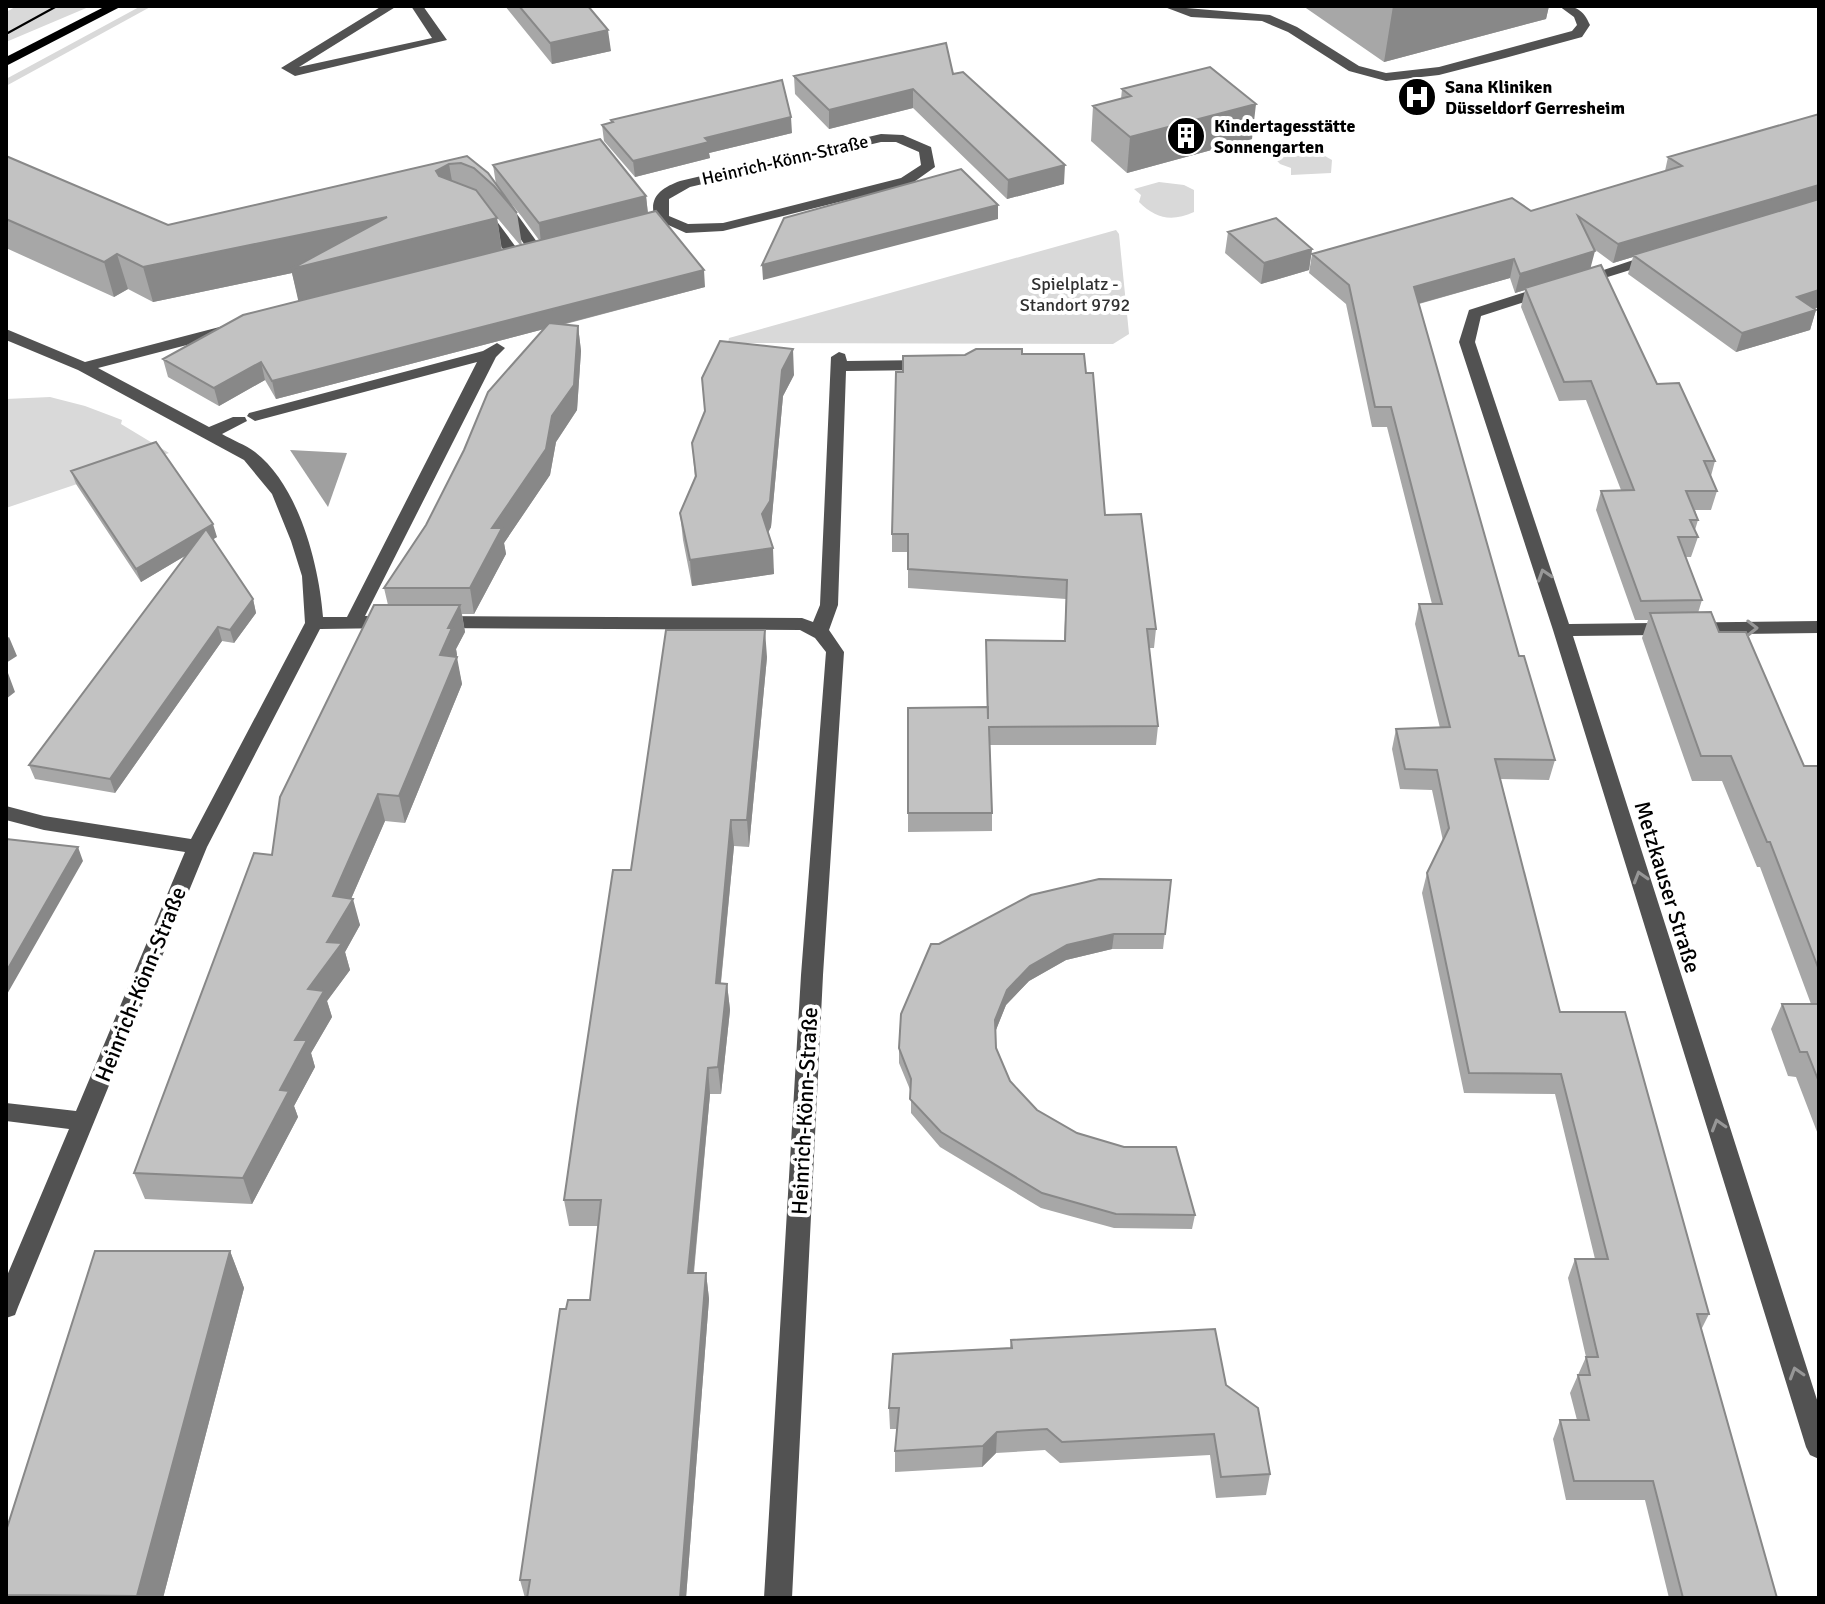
<svg xmlns="http://www.w3.org/2000/svg" width="1825" height="1604" viewBox="0 0 1825 1604" font-family="Signika,sans-serif">
	<rect width="100%" height="100%" fill="#fff"/>
	<path fill="#d9d9d9" d="M17,6h74l-85,36v-30z
		M141,6h11l-146,80v-7z
		M1302,143l30,17 -1,13 -40,2v-7l-11,-4 -11,-12z
		M1159,182l25,3 10,5v22c-22,10 -38,7 -55,-10l2,-7 -7,-6z
		M1116,230l3,4 10,100 -16,10 -385,-1 1,-5z
		M50,397l35,9 37,14 -1,4 48,29 -163,55v-109z"/>
	<path fill="#a0a0a0" d="M290,450l57,3 -19,54z"/>
	<g fill="none" stroke-linecap="round" stroke-linejoin="round">
		<path fill="#525252" fill-rule="evenodd" d="M382,6h15l-98,61 133,-29 -21,-32h12l24,34 -152,36 -14,-8z
			M1162,6l108,9 27,12 62,39 27,7 53,-6 133,-36 5,-6 -3,-8 -15,-11c17,0 24,3 31,19l-8,12 -77,21 -66,17 -53,6 -37,-10 -61,-39 -26,-11 -71,-4z
			M881,134l22,1 28,12 4,20 -24,17 -188,47 -37,2 -31,-14c-7,-22 6,-31 25,-38zM881,142h15l23,10 2,13 -20,13 -178,45 -35,1 -19,-8v-17l21,-12z
			M504,202l5,1 33,46v6h-10l-35,-49z
			M485,211l5,1 31,42v6h-10l-31,-42v-6z
			M1654,253l8,5 -3,3 -77,24 -8,-5z
			M1547,285l5,2v6l-71,23 -6,26 94,282 250,-3v12l-246,3 246,770v53l-9,-4 -4,-8 -253,-817 -94,-288 10,-32z
			M231,324l8,5 -2,3 -139,36 111,59 24,-10h12l2,4 -25,13c10,6 24,11 33,18 44,34 64,113 68,165h24l130,-255 -222,59 -8,-5 2,-3 234,-62 14,-8 8,5 -9,9 -131,259h27l9,6 -9,6 -72,1 -113,218 -189,460 -3,8 -9,3v-40l63,-149 -63,-8v-18l70,8 109,-259 -141,-22 -38,-10v-14l38,10 147,23 114,-216 -3,-47 -11,-35 -19,-47 -28,-34 -166,-90 -72,-30v-11l79,33z
			M839,352l6,2 2,7 80,-1 8,5 -8,5 -81,1 -8,234 -9,25 15,22 -21,323 -31,623h-28l37,-623 25,-323 -11,-14 -15,-8 -364,-2 -9,-6 9,-6 366,2 11,4 7,-17 11,-248z"/>
		<path fill="#000" fill-rule="evenodd" d="M106,6h16l-116,60v-9z"/>
		<path stroke="#000" stroke-width="2" d="M6,34l51,-28"/>
	</g>
	<path fill="#a7a7a7" fill-rule="evenodd" d="M505,6h83l23,45 -59,13z
		M1303,6h246l-3,13 -162,43z
		M953,74l111,110 -57,15 -94,-91 -84,21 -34,-35 -1,-18z
		M1122,89l130,50 -125,34 -36,-32 2,-35 28,-7z
		M1819,114v193l-5,2 2,1 -6,20 -74,22 -108,-78 5,-17 -20,6 -19,-14 -4,19 67,116 58,77 -4,15 6,15 -6,19h-16l3,10 -3,10 3,7 -7,20h-6l17,43 -4,13 21,19 85,134h15v371l-23,-60 -8,-1 -17,-47 11,-25h29l-51,-137h-3l-35,-86h-30l-50,-143 6,-18h-13l-39,-110 5,-19 20,-1 -35,-90 -27,1 -38,-94 4,-17 -10,3 -5,-15 -91,26 100,352 36,104 -6,20 -49,-1 60,233 149,302 -8,16 76,268h-108l-24,-98h-79l-13,-61 7,-19h17l-7,-27 16,-36 -18,-79 7,-19h20l-40,-165 -91,-1 -42,-200 5,-20 16,-32 -11,-51 -32,-1 -8,-40 4,-20 44,-1 -25,-104 4,-20h13l-45,-177h-15l-26,-123 -37,-31 3,-19 219,-43 134,-40 3,-14z
		M611,120l181,13 -83,20 1,5 -75,19 -31,-36 -2,-16 9,-2z
		M6,156l162,69 299,-69 29,28 -3,-19 153,31 2,17 57,74 -143,38 16,1 3,25 -4,59 -21,32 -6,33 -46,68 2,11 -32,60h-12l3,18 -9,17 1,6 -1,2 6,27 -57,139 -20,-2 -34,78 9,26 -15,27 5,18 -23,31 5,16 -21,36 4,14 -21,39 4,11 -46,87 -107,-5 -11,-26 138,-318 116,-250 -4,-17 42,-63 118,-196 -268,70 -11,-19 -46,26 -51,-29 -5,-18 136,-58 -7,-28 -139,29 -25,-13 -14,8 -108,-49zM501,191l21,26 17,23 -17,5 -5,-32zM497,218l2,2 21,25 -18,5z
		M1228,232l84,17 -3,21 -48,14 -36,-31z
		M1022,354l64,19 19,142 51,114 -2,19h-5l9,78 -2,19h-166l2,68v18l-84,1v-124l79,-1 -1,-67 78,1 2,-42 -158,-11v-36h-16v-18l11,-162z
		M794,375l-11,21 -12,131 -3,6 6,41 -82,12 -9,-46 -3,-27 15,-35 -3,-35 13,-31z
		M71,471l146,66 -4,2 40,60 3,14 -22,30 -12,-2 -107,152 -80,-14 -6,-14 159,-211 -47,28 -65,-98z
		M767,657l-18,190 -15,-1 -13,137 6,1 3,26 -9,84h-11l-16,179h12l3,26 -23,299h-161l-5,-18 46,-271 24,-9 8,-74h-29l-5,-26 67,-330z
		M1171,880l-8,69h-51l-46,11 -37,21 -23,24 -11,27 1,16 14,33 27,29 158,105 -3,14 -78,-1 -73,-20 -101,-61 -29,-34v-21l-12,-29v-15l40,-104z
		M230,1251l14,37 -81,310h-157v-67z
		M1011,1340l215,45 44,89 -4,21 -50,3 -6,-43 -150,8 -15,-13 -49,3 -14,14 -87,5v-21l2,-22h-7l-1,-21 121,-60z"/>
	<path fill="#888" d="M1393,6h156l-3,13 -162,43z
		M608,30l3,21 -59,13 -2,-21z
		M913,89v19l-84,21v-19z
		M1256,104l-4,35 -125,34 3,-36z
		M791,117l1,16 -83,20 1,5 -75,19 -2,-16 72,-23z
		M449,164l6,34 -13,7 -6,-34z
		M1065,165l-1,19 -57,15 1,-19z
		M1819,185v17l-186,53v2l-20,6 5,-19z
		M646,196l2,19 -107,28 -2,-20z
		M998,205v14l-235,61 -1,-15z
		M387,217l110,1 5,34 -203,52 -7,-31 -139,29 -10,-35z
		M1312,249l-3,21 -48,14 3,-21z
		M1595,251l-5,19 -75,23 5,-19z
		M117,254l11,35 -14,8 -10,-35z
		M1514,259l-4,19 -100,28 4,-19z
		M704,270l1,17 -429,112 -4,-18z
		M1819,290v17l-28,10 6,-20z
		M1816,310l-6,20 -74,22 6,-19z
		M578,326l3,25 -4,59 -21,32 -6,33 -46,68 2,11 -32,60 -4,-26 22,-60 60,-112z
		M793,349l1,26 -11,21 -12,131 -7,13 -2,-26 20,-144z
		M261,362l4,18 -46,26 -5,-18z
		M213,524l4,13 -76,45 -5,-13z
		M773,548l1,26 -82,12 -2,-26z
		M253,599l3,14 -22,30 -4,-13z
		M460,605l5,27 -9,17 1,6 -12,27 -5,-27 8,-27z
		M218,627l4,14 -107,152 -5,-14z
		M765,630l2,27 -18,190 -2,-27z
		M9,637l8,19 -11,7v-24z
		M457,657l5,27 -57,139 -6,-27z
		M8,673l7,19 -9,7v-25z
		M378,794l7,27 -38,87 6,-9 7,26 -15,27 5,18 -23,31 5,16 -21,36 4,14 -21,39 4,11 -46,87 -9,-26 37,-88 28,-101 19,-47 6,-46z
		M731,820l3,26 -16,164 -2,-27z
		M78,847l5,14 -77,135v-24z
		M1114,934l-2,15 -46,11 -37,21 -23,24 -12,30 1,-15 12,-30 23,-24 37,-21z
		M727,984l3,26 -9,84 -3,-27z
		M708,1068l2,26 -19,205 -3,-26z
		M230,1251l14,37 -81,310h-25l-1,-2z
		M706,1273l3,26 -23,299h-6z
		M997,1432l-1,21 -14,14 1,-21z"/>
	<path fill="#c2c2c2" stroke="#888" stroke-width="2" d="M519,6h69l20,24 -58,13z
		M946,43l7,31 10,-2 102,93 -57,15 -95,-91 -84,21 -35,-34z
		M1210,67l46,37 -126,33 -37,-31 38,-10 -9,-7z
		M782,80l9,37 -86,21 4,4 -76,19 -31,-36 11,-3 -2,-2z
		M1819,114v71l-201,59 -40,-28 17,35 -75,23 -6,-15 -100,28 105,369h5l31,104 -60,-1 65,253h65l84,302h-12l80,284h-94l-30,-117h-79l-14,-61h29l-11,-45h12l-4,-18h12l-23,-98h33l-47,-185 -92,-1 -42,-200 22,-45 -12,-58 -32,-1 -9,-40 54,-2 -31,-123h23l-51,-197h-16l-26,-122 -37,-31 200,-56 19,13 151,-45 -14,-9z
		M600,139l46,57 -107,27 -46,-58z
		M6,156l162,69 299,-69 21,17 29,40 -23,-27 -20,-18 -13,-5 -12,1 -13,7 3,5 37,14 21,28 -206,51 96,-52 -244,50 -26,-13 -13,8 -98,-43z
		M961,169l37,36 -236,60 22,-47z
		M1819,199v91l-22,7 19,13 -74,23 -109,-78z
		M656,211l48,59 -432,111 -11,-19 -47,26 -51,-29 80,-44z
		M1276,218l36,31 -48,14 -36,-31z
		M1601,265l56,119 22,-1 36,78h-11l13,30h-31l12,29h-8l8,17h-20l24,63 -61,1 -40,-110 33,-1 -43,-109 -27,1 -39,-94z
		M549,323l29,3 -4,59 -22,31 -6,33 -54,79h10l-32,60h-86l42,-63 38,-75 24,-58z
		M720,341l73,8 -11,21 -12,131 -8,13 11,34 -83,12 -10,-47 16,-37 -4,-33 13,-32 -3,-33z
		M976,349h46v5h62l2,19h7l12,142 36,-1 15,115h-9l11,97 -169,1 3,86h-84v-105l80,-1v12l-2,-79 79,1 2,-61 -159,-11v-35h-16l4,-162h7v-16l62,-1z
		M156,442l57,82 -77,45 -65,-98z
		M206,529l47,70 -23,31 -12,-3 -108,152 -81,-14z
		M374,605h86l-12,23h4l-12,27 17,2 -58,139 -21,-2 -45,102 20,3 -26,43 15,1 -34,46 16,2 -29,49h12l-27,50 9,1 -46,87 -109,-5 120,-320 18,2 8,-58z
		M1711,612l8,20h27l58,134h15v204l-49,-128h-3l-36,-86h-30l-51,-143z
		M666,630h99l-18,190h-16l-15,163 11,1 -9,83 -10,1 -20,205h18l-26,325h-153l3,-18h-10l40,-271h6l2,-9h22l11,-100h-37l13,-91 36,-239h18z
		M6,839l72,8 -72,125z
		M1099,879l72,1 -6,54h-51l-47,11 -37,21 -23,24 -12,30 1,28 14,33 27,29 40,23 47,14h52l19,68 -79,-1 -74,-21 -101,-61 -31,-33 1,-20 -12,-31 2,-34 30,-70h8l92,-49z
		M1782,1004h37v78l-12,-30h-7z
		M95,1251h135l-93,345 -131,-1v-64z
		M1215,1329l11,56 32,23 12,66 -49,3 -7,-43 -152,8 -15,-13 -50,3 -14,14 -88,5 4,-43h-10l4,-54 119,-6 -1,-8z"/>
	<defs><path id="oneway-chevron" d="M-2-3.5L2.5 0L-2 3.5" fill="none" stroke-width="1.6" stroke-linecap="round" stroke-linejoin="round" transform="scale(2)"/></defs>
	<g stroke="#979797">
		<use href="#oneway-chevron" transform="translate(1544 575) rotate(-108)"/>
		<use href="#oneway-chevron" transform="translate(1752 628) rotate(-1)"/>
		<use href="#oneway-chevron" transform="translate(1640 877) rotate(-107)"/>
		<use href="#oneway-chevron" transform="translate(1718 1125) rotate(-107)"/>
		<use href="#oneway-chevron" transform="translate(1796 1373) rotate(-107)"/>
	</g>
	<defs>
		<symbol id="hospital-disc" viewBox="-11 -11 22 22"><circle r="9.5" fill="#000" stroke="#fff"/><path d="M-5-5h3v3.5h4V-5h3V5h-3V1.5h-4V5h-3Z" fill="#fff"/></symbol>
		<symbol id="building-disc" viewBox="-11 -11 22 22"><circle r="9.5" fill="#000" stroke="#fff"/><path d="M-4-6H4V6H1V3H-1V6H-4ZM-2.5-4.3h1.7v1.8h-1.7ZM.8-4.3h1.7v1.8H.8ZM-2.5-1h1.7V.8h-1.7ZM.8-1h1.7V.8H.8Z" fill="#fff"/></symbol>
	</defs>
	<g fill-rule="evenodd">
		<use href="#hospital-disc" x="1395" y="75" width="44" height="44"/>
		<use href="#building-disc" x="1164" y="114" width="44" height="44"/>
	</g>
	<g text-anchor="middle" stroke-width="8" stroke-linejoin="round" paint-order="stroke">
		<g font-size="18" font-weight="bold" fill="#000" stroke="#fff" text-anchor="start">
			<text x="1445" y="93">Sana Kliniken<tspan x="1445" dy="21">Düsseldorf Gerresheim</tspan></text>
			<text x="1214" y="132">Kindertagesstätte<tspan x="1214" dy="21">Sonnengarten</tspan></text>
		</g>
		<g font-size="18" fill="#000" stroke="#fff">
			<text transform="translate(785 160) rotate(-13)" y="6">Heinrich-Könn-Straße</text>
		</g>
		<g font-size="18" fill="#303030" stroke="#fff">
			<text x="1075" y="290">Spielplatz -<tspan x="1075" dy="21">Standort 9792</tspan></text>
		</g>
		<g font-size="22" fill="#000" stroke="#fff">
			<text transform="translate(1668 887) rotate(73)" y="8">Metzkauser Straße</text>
			<text transform="translate(140 984) rotate(-68)" y="8">Heinrich-Könn-Straße</text>
			<text transform="translate(804 1111) rotate(-87)" y="8">Heinrich-Könn-Straße</text>
		</g>
	</g>
	<rect width="1825" height="1604" fill="none" stroke="#000000" stroke-width="16"/>
</svg>
